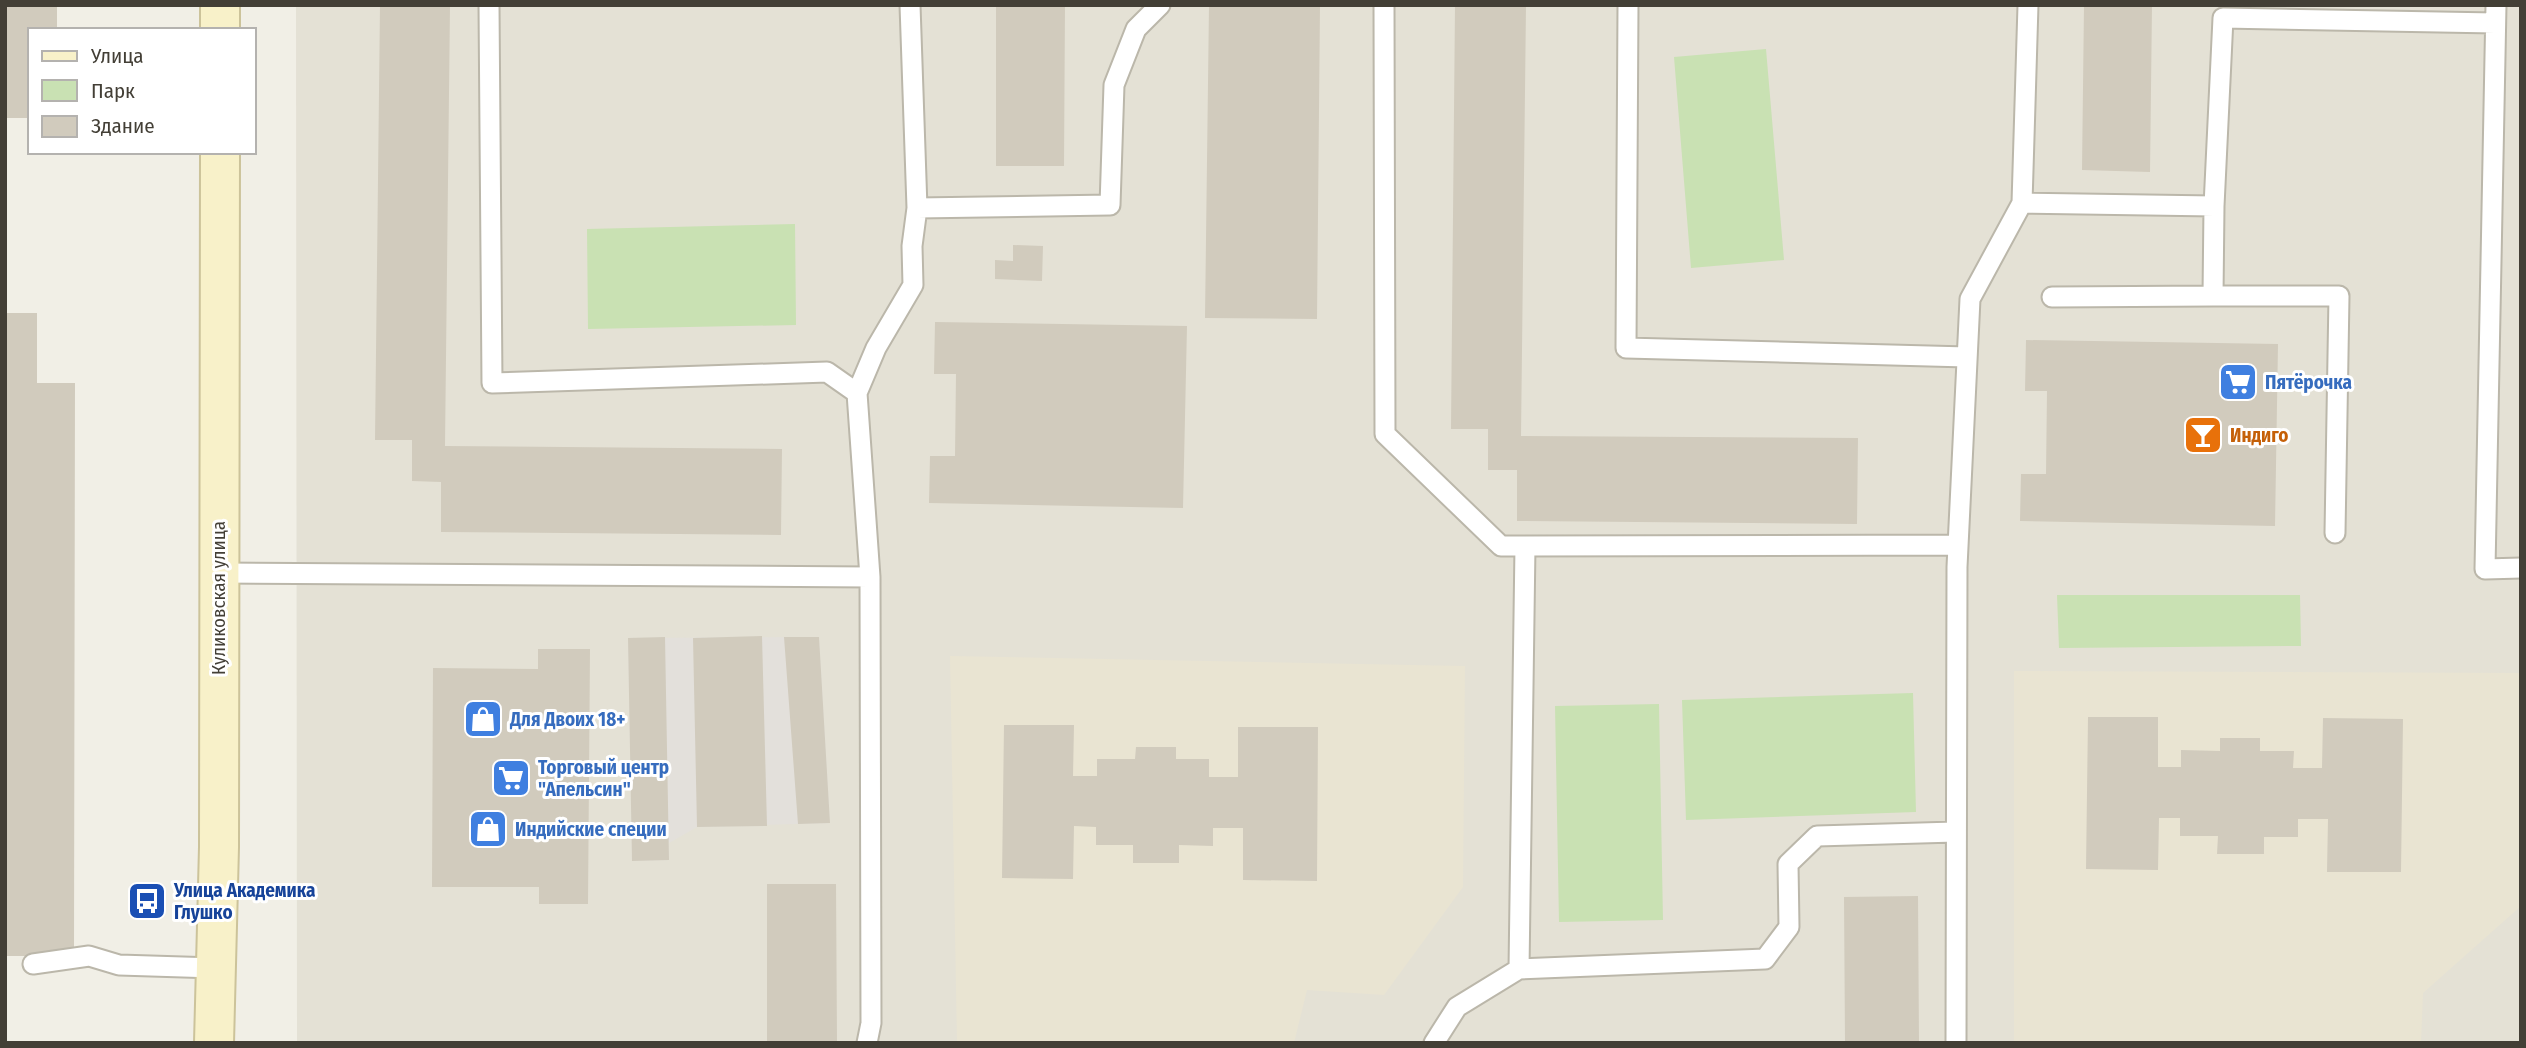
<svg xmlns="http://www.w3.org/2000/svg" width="2526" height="1048" viewBox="0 0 2526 1048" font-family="'Fira Sans Condensed',sans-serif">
	<rect width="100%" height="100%" fill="#f1efe6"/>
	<path fill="#e4e1d5" d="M296,5h2225v1038h-2224z"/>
	<path fill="#e3e0db" d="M819,637l11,186 -133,4 -28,16v17l-37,1 -4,-223z"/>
	<path fill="#e9e4d2" d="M950,656l515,10 -2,221 -79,108 -77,-5 -13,53h-337z
		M2014,671l507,2v233l-98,87 -2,50h-407z"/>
	<path fill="#c9e1b3" d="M1766,49l18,211 -93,8 -17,-211z
		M795,224l1,101 -208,4 -1,-100z
		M2057,595h243l1,51 -242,2z
		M1913,693l3,119 -230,8 -4,-120z
		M1659,704l4,216 -104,2 -4,-216z"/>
	<path fill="#d1cbbd" d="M5,5h52v25h-27v88h-25z
		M380,5h70l-5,441 337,3 -1,86 -340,-3v-50l-29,-1v-41h-37z
		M996,5h69l-1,161h-68z
		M1209,5h111l-3,314 -112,-1z
		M1455,5h71l-5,431 337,2 -1,86 -340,-3v-51h-29v-41h-37z
		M2084,5h68l-2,167 -68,-2z
		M1013,245l30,1 -1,35 -47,-2v-19l18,1z
		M5,313h32v70h38l-1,573h-69z
		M935,322l252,4 -4,182 -254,-5 1,-47h25l1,-82h-22z
		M2026,340l252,4 -3,182 -255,-5 1,-47h25l1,-83h-22z
		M762,636l5,190 -70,1 -4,-189z
		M665,637l4,223 -37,1 -4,-223z
		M784,637h35l11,186 -32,1z
		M538,649h52l-2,255h-49v-17h-107l1,-219 105,1z
		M2088,717h70v50h23v-17l39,1v-13h40v13h34l-1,17h29l1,-50 80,1 -2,153h-74l1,-53h-30v18h-34v17h-47l1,-18h-38v-18h-21l-1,52 -72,-1z
		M1004,725h70l-1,51h24v-17h38l1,-12h40v12h33v18h29v-50h80l-1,154 -74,-1v-52h-30v18l-34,-1v18h-46v-18h-37v-18l-22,-1 -1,53 -71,-1z
		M767,884h69l1,157 -70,2z
		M1918,896l1,147h-74l-1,-146z"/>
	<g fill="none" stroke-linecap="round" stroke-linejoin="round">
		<defs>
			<path id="lane" d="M489,5l3,378 335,-11 30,21 19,-45 37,-63 -1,-39 5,-38 -7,-203
				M1384,5l1,429 116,112 457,-1
				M1628,5l-2,343 341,9
				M2496,5l-11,564 36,-1
				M2022,203l6,-198
				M2214,206l-1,90h126l-4,237
				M917,208l193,-3 4,-120 22,-56 24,-24
				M2052,297l161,-1
				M218,573l652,4 -13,-184
				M33,964l56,-8 30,9 96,3
				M1519,969l6,-423
				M867,1043l4,-20 -1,-446
				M1434,1043l23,-36 62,-38 246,-10 24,-32 -1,-63 29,-28 138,-4
				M1956,1043l1,-476 13,-268 52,-96 192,3 9,-188 272,5"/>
			<path id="secondary" d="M220,30v-25
				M214,1043l5,-196 1,-695"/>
		</defs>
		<use href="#lane" stroke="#bbb7aa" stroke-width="23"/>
		<use href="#secondary" stroke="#ccc39a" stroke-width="42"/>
		<use href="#lane" stroke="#fff" stroke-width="19"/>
		<use href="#secondary" stroke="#f8f1c9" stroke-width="38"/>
	</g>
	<defs>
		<symbol id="supermarket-square" viewBox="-11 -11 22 22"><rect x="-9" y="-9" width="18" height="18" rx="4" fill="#3f7fe0" stroke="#fff"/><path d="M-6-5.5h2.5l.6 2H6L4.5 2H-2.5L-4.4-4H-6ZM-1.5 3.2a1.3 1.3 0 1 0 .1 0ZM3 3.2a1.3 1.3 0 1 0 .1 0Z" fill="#fff"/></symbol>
		<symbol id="bar-square" viewBox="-11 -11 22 22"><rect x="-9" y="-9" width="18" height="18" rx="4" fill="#e8710a" stroke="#fff"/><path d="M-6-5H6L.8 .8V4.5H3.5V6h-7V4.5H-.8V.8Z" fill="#fff"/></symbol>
		<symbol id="shop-square" viewBox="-11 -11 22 22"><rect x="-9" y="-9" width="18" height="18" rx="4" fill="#3f7fe0" stroke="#fff"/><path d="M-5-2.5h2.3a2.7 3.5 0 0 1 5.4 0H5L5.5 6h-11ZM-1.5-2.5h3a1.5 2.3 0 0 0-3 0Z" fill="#fff"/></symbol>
		<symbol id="bus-square" viewBox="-11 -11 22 22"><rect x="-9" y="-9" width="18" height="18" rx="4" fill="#1a4fb4" stroke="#fff"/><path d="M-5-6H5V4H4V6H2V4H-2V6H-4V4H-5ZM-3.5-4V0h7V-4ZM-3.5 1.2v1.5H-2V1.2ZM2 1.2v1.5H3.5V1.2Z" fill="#fff"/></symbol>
	</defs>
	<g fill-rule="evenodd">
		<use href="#supermarket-square" x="2216" y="360" width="44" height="44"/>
		<use href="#bar-square" x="2181" y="413" width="44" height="44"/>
		<use href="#shop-square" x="461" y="697" width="44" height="44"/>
		<use href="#supermarket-square" x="489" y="756" width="44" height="44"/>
		<use href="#shop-square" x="466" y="807" width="44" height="44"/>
		<use href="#bus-square" x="125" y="879" width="44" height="44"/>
	</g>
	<g text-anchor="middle" stroke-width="6" stroke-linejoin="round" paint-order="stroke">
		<g font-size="19" font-weight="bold" fill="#366cbe" stroke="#fff" text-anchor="start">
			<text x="2265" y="389">Пятёрочка</text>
			<text x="510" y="726">Для Двоих 18+</text>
			<text x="538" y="774">Торговый центр<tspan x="538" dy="22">"Апельсин"</tspan></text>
			<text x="515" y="836">Индийские специи</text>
		</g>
		<g font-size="19" font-weight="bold" fill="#c56008" stroke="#fff" text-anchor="start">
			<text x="2230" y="442">Индиго</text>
		</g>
		<g font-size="19" fill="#433f36" stroke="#fff">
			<text transform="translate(218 598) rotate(-90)" y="7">Куликовская улица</text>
		</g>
		<g font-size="19" font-weight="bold" fill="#164399" stroke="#fff" text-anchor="start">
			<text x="174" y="897">Улица Академика<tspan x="174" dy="22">Глушко</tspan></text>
		</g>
	</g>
	<rect width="2526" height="1048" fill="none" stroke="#433f36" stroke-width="14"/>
	<rect x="28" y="28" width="228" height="126" fill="#ffffff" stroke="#b4b2af" stroke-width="2"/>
	<rect x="42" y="51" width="35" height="10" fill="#f8f1c9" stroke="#b4b2af" stroke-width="2"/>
	<text x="91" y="63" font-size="21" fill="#433f36">Улица</text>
	<rect x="42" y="80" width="35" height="21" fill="#c9e1b3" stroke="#b4b2af" stroke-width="2"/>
	<text x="91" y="98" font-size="21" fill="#433f36">Парк</text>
	<rect x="42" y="116" width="35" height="21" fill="#d1cbbd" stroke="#b4b2af" stroke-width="2"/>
	<text x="91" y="133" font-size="21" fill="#433f36">Здание</text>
</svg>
